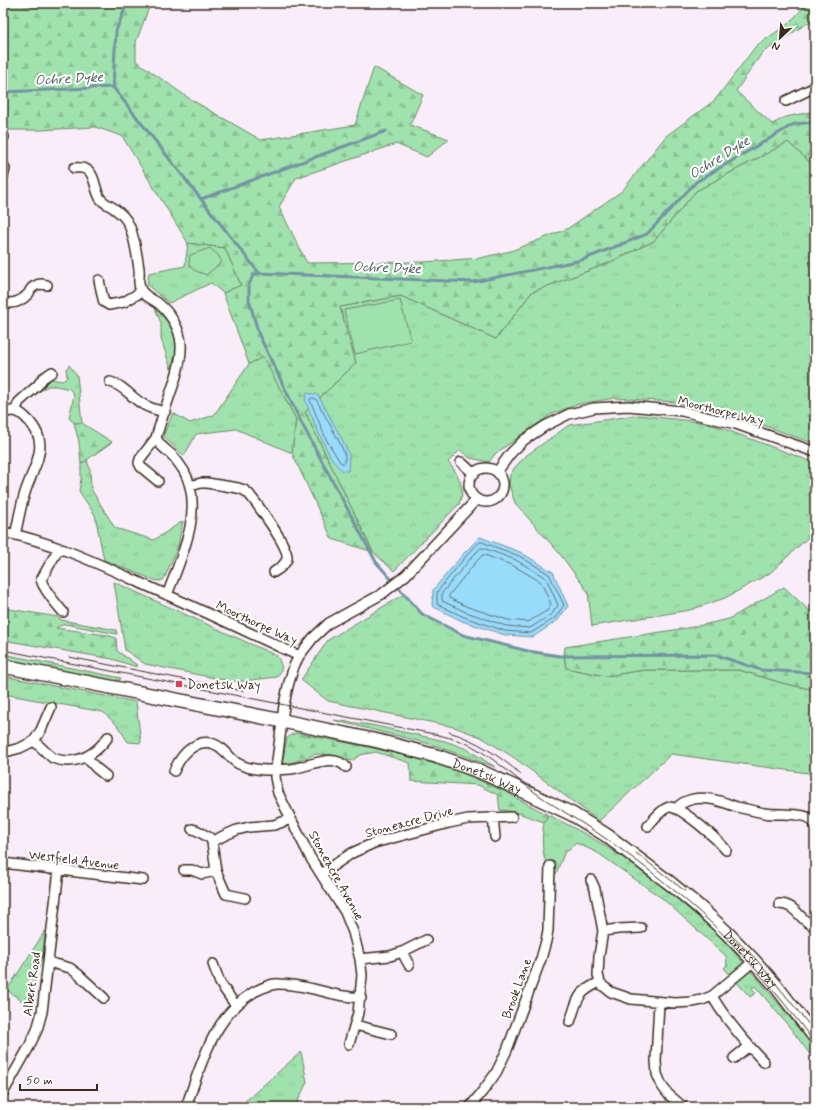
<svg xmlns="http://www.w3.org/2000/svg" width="818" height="1110" viewBox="0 0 818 1110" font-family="Mynerve,sans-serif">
	<defs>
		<pattern id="grass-tufts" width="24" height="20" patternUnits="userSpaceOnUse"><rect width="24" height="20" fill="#a0e2ad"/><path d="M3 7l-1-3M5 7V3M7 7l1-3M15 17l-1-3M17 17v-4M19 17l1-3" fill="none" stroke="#8bc294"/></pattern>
		<pattern id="forest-firs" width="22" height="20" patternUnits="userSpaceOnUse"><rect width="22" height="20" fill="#a0e2ad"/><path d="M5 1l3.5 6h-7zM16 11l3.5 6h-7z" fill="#8bc294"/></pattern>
	</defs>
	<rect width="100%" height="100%" fill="#f9edf9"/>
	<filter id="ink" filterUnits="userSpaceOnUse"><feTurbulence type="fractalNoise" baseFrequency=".025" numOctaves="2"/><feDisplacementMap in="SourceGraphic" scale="8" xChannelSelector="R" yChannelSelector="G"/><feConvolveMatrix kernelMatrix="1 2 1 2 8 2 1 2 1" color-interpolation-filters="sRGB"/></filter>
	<g filter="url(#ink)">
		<path fill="url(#grass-tufts)" stroke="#6e8666" d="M788,142l27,25v277l-85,-31 -56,-11 -59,-4 -37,6 -26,10 -56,39 -7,9 -19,-4 -10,-8 -12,12c7,8 14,19 14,30 0,4 -2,8 -3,12l-65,67 -21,-19 -68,-140 51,-49 -16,-56 61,-11 95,43 36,-47 74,-28 48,-23 42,-50z
			M188,243l37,5 16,37 -18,8 -12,-10 -42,20 -22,-18 2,-12 36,-7z
			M155,308c11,12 25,26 21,43 -1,6 -3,12 -5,18l-10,-30v-16z
			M263,356l33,63 -4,34 -56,-24 -40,5 -12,22 -21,-20 10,-23 17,10 24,-8 35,-51z
			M69,365l8,10 5,48h-8l-5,-5 5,-23 -4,-6 -14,-3h-8l-14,9 10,-12 5,-4 14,2 4,-4 -1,-8z
			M639,415l69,8 107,40v68l-45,42 -45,25 -35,12 -98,16 -4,-34 -28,-38 -45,-51 -6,-18 1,-10 5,-8 12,-12 42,-30z
			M87,460l3,9 1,20 24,39 39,12 29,-19 -5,25 -13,31 -2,3 -4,1 -5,-1 -50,-20 -9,-45 -16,-24 2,-12v-15z
			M114,582l163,74c5,10 7,12 0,21l-43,5 -89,-18 -20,-14z
			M404,594l18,20 41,21 65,16 36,5 2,12 40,8 38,-6h95l43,13 33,7v84l-144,-20 -72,67 -86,-64 -32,-20 -27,-10 -126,-26 -27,-21 27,-40z
			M3,654l118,24 -1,2h-4l-1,6 -112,-21z
			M3,676l133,26 5,41 -13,-1 -11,-17 -14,-13 -100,-18z
			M333,720l38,5 74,16 22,8 28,18 -65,-23z
			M548,815c54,25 99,57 143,96 9,8 19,16 28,25 34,35 65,74 96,113v12l-24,-32 -36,-43 -3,2 4,5 -6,4 -26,-29 3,-3 -1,-9 -63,-57 -65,-46 -22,-10 -8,8h-3l-9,23c-15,-6 -15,-37 -12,-51 1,-3 3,-6 4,-8z
			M45,931l-3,31 -6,10 -4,26 2,12 -27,-20z
			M301,1052l6,30 -12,25h-54l1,-3z"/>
		<path fill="url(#forest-firs)" stroke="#6e8666" d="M3,3h150l-5,7 -12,32v19l54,38 71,41 94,-15 19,-58 49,28 -13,30 39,14 -22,18 -31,-13 -100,34 -17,29 28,56 117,-1 56,-4 31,-7 56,-22 55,-38 44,-55 49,-36 41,-54 32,-22 20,-21h7v15l-53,35 -26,38 36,33 14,-7 29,-6v56l-27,-25 -92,49 -42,50 -48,23 -74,28 -36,47 -95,-43 -61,11 16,56 -51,49 68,140 -41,-13 -40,-86 4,-34 -33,-62 -14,7 -26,-71 18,-8 -16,-37 -37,-5 -66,-107 -27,-9 -54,3h-38z
			M74,423h8l30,19 -31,22 -2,-22z
			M784,587l31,29v74l-33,-7 -43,-13h-95l-38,6 -40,-8 -2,-15 1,-6 128,-20 36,-8z
			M3,608l55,9 3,3 55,10 1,4 -52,-10 -8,3 -1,1 51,7 9,3 1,13 20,14v2l-25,-8 -109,-19z
			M296,733l68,13 49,11 47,15 44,19 44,24 -4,7 -29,-10 -15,-2 -2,-15 -20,-10 -67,-4 -1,-18 -34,-11 -16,3 -8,6 -20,-6 -16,-1 -22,8 -12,2 5,-26 4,-3z"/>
		<path fill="#a0e2ad" stroke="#6e8666" d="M210,248l8,7 4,7 -16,13 -12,-5 -5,-5 1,-10z
			M400,300l11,41 -56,13 -11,-44z"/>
		<path fill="#99dbfb" stroke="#7394a3" d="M307,393l11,2 26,48 5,12 -1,16c-2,0 -4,0 -6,-1 -13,-7 -31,-56 -37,-70z
			M480,537l40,15 33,20 15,34 -10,14 -25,17 -28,-2 -43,-14 -30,-15 1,-16 32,-38z"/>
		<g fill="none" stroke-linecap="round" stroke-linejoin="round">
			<path stroke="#617176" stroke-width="1" d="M312,398l4,1 25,46 4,11v7l-1,1 -4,-2 -14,-23 -16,-39v-1z
				M480,542h2l37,14 30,18 15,31 -9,13 -24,15 -26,-2 -41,-14 -27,-13v-12l30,-37z
				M481,548h2l33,12 30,18 12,27 -6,9 -22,14 -24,-2 -40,-14 -24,-11v-8l29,-35z
				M483,555h2l29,11 27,16 10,22 -3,6 -20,12 -20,-2 -40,-13 -19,-9v-3l27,-33z"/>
			<path stroke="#7394a3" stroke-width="3" d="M113,87l3,-56 11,-28
				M3,92l110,-5 146,186 214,9 109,-22 65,-26 49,-52 98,-58 21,-2
				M201,199l185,-68
				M259,273l-6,2 -4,10v15l10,35 43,89 74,138 46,52 41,21 65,16 32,5 156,-1 45,15 54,3"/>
			<defs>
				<path id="street" d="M786,101l29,-14
					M3,138l1,-1
					M3,164l2,5 -2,7
					M74,168c23,-3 18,16 26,30 3,5 8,6 12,9 6,4 14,11 17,18 6,13 8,30 10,44 1,8 -2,15 2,21 3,6 11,9 17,13 12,10 22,25 23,41 1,14 -3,27 -7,39 -6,18 -13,37 -18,55 4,8 9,11 15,16 5,5 9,11 13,17 21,38 -3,87 -17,124
					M99,280l4,19 1,3 5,3 15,-3 17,-10
					M3,302c10,3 19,-1 26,-9 1,-3 3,-6 6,-7 4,-3 8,-2 12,-1
					M110,382c13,3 20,14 31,21 7,5 15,7 24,9
					M15,411l4,-9 19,-17 5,-7 9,-6
					M3,414c8,-5 15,-4 22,3 26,24 12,43 2,70 -6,15 -8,32 -12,48
					M156,438l-16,21 -1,4 2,4 17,14
					M461,462l13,12
					M469 485a17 17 0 1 1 34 0a17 17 0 1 1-34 0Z
					M497,472l13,-18 14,-14 21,-14 24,-12 25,-6 34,-2 54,5 54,13 79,28
					M190,486l11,-3h6l31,5 6,2 5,4c8,10 41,54 38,65 -2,6 -8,10 -13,13
					M3,532c50,10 96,32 142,53 52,23 103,47 154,71
					M59,548l-18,32c4,12 14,22 22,32
					M34,741c6,5 12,12 19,17 5,2 10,3 16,3 17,-1 29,-10 39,-24
					M3,751h6l11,-3 14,-7 7,-11 10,-23
					M86,757l10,11 10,8
					M174,771c8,-19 27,-38 47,-23 7,5 11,13 18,16 16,8 35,6 52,5 17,-2 42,-17 55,-2
					M676,809c7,-10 23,-12 34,-10 9,1 18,5 27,8 9,2 18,4 27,6 13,2 32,0 43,4 4,2 7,5 8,9
					M493,817l2,20
					M648,826c4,-5 14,-17 21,-19 12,-1 49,33 57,43
					M192,829l4,1 14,8 2,4 4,29 10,23 19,4
					M212,842l11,-6 14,-6 12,-3 25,-2 17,-6
					M3,863l140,17
					M184,870h8l10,4 14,-3
					M321,874l31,-21 22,-10 75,-20 19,-4 44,-2
					M591,880l4,9 8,42 -4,25 -1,19 2,7 3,4 8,6 20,7 44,4 17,-1 10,-2 10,-4 42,-35
					M779,904c18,0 21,18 36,22
					M603,931l15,-2 23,-1
					M402,952l7,13
					M360,959l30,-3 12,-4 24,-12
					M48,962l22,6 8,6 26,24
					M213,964l7,19 16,23
					M712,996c14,24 33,46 52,66
					M659,1002l-3,59 1,13 5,12 6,8 15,13
					M570,1022c8,-23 6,-29 30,-40
					M355,1025l36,9
					M349,1044l9,-31 3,-27 1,-11 -2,-16 -7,-27 -8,-20 -35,-55 -32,-64 -3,-16 9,-72 4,-19 6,-20 5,-10 14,-18 16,-15 53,-29 24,-19 71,-76
					M734,1058l15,-12
					M3,1093l26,-46 8,-17 5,-18 17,-142
					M186,1107c15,-42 27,-91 68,-115 8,-4 17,-9 26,-8 18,0 36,6 54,10 8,2 18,3 27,4
					M470,1107l12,-15 14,-19 11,-23 34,-91 5,-18 2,-11 2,-64"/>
				<g id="secondary">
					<path id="s1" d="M3,666l280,55 95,20 58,15 43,15 38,17 55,26 34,21 65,49 28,23 29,27 26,27 22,25 39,51"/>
				</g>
			</defs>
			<use href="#street" stroke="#3b2a1e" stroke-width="12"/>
			<use href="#secondary" stroke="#3b2a1e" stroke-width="16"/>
			<use href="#street" stroke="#fff" stroke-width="9"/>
			<use href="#secondary" stroke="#fff" stroke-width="13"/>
			<path stroke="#3b2a1e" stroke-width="1" d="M3,650l431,84c13,3 26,6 38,12 25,14 45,34 68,50 19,13 39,25 59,38 28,19 56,40 82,62 52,43 93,93 134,147
				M69,657l174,34
				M449,732c30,9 48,23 72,42
				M636,853l49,38
				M730,934l26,25 59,73"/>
		</g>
	</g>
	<rect fill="#d1495b" stroke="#fff" stroke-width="1.5" x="175" y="680" width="8" height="8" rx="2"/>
	<g text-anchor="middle" stroke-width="4" stroke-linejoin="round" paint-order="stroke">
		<g font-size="13" fill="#3b2a1e" stroke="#fff">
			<text transform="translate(721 410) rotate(14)" y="5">Moorthorpe Way</text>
			<text transform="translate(257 622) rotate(25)" y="5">Moorthorpe Way</text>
			<text dy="5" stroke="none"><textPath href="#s1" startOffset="497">Donetsk Way</textPath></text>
			<text transform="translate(409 821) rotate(-15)" y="5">Stoneacre Drive</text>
			<text transform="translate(74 859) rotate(7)" y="5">Westfield Avenue</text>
			<text transform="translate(337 875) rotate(61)" y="5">Stoneacre Avenue</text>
			<text dy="5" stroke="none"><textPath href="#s1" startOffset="821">Donetsk Way</textPath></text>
			<text transform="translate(31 984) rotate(-82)" y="5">Albert Road</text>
			<text transform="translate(516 988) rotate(-70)" y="5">Brook Lane</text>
		</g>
		<g font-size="13" fill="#3b2a1e" stroke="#fff" text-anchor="start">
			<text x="187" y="689">Donetsk Way</text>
		</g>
		<g font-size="14" font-style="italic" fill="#575f60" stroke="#fff">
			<text transform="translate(69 78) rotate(-3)" y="5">Ochre Dyke</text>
			<text transform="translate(719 157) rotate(-32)" y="5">Ochre Dyke</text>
			<text transform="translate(387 267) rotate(2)" y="5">Ochre Dyke</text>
		</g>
	</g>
	<rect width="818" height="1110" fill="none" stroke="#fff" stroke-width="16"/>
	<rect x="8" y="8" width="802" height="1094" fill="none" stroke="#3b2a1e" stroke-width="1.5" filter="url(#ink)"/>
	<g transform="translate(780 38) rotate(206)" stroke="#ffffff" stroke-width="3" paint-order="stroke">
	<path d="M0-3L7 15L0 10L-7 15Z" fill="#3b2a1e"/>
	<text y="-6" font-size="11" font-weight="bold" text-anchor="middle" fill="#3b2a1e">N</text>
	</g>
	<path d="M20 1084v6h77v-6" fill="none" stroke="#3b2a1e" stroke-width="2"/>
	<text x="26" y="1084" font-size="12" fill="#3b2a1e" stroke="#ffffff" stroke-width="3" paint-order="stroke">50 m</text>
</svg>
